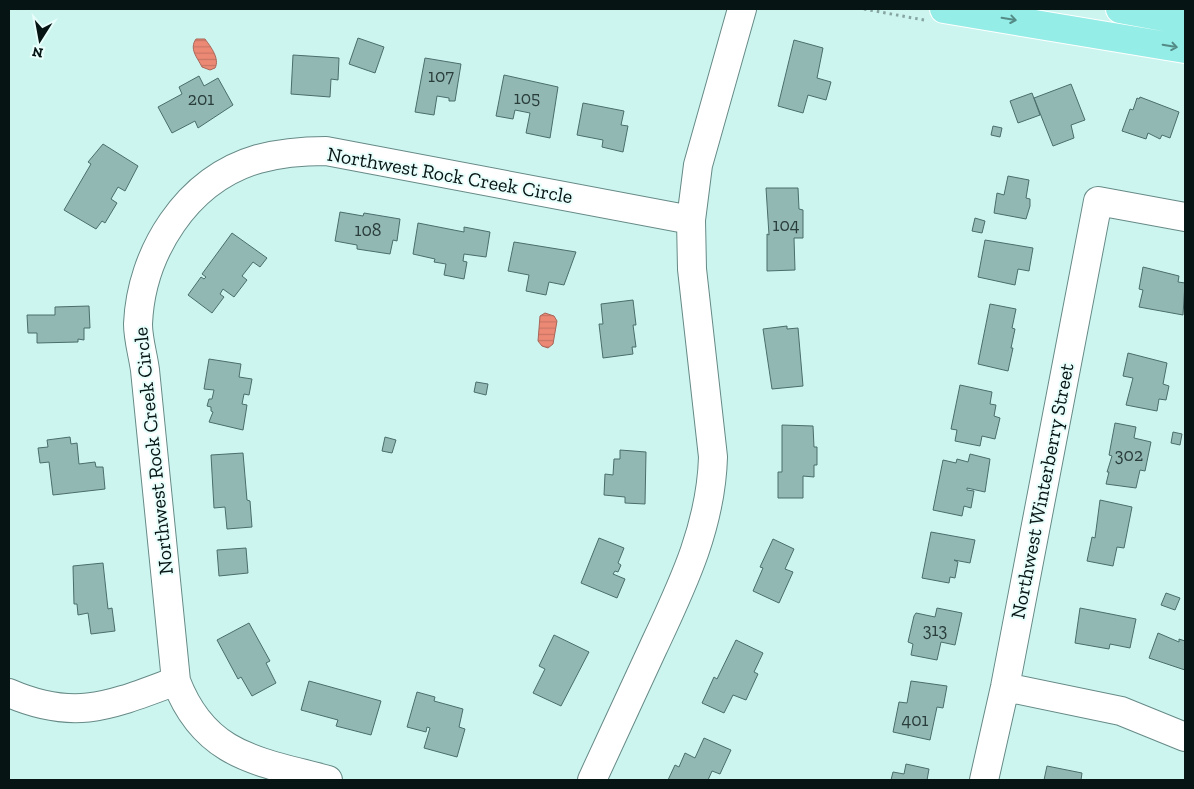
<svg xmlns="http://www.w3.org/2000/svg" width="1194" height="789" viewBox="0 0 1194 789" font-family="'Zilla Slab',serif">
	<defs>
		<pattern id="water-rules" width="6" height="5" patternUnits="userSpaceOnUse" patternTransform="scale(1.25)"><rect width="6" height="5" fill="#ec8975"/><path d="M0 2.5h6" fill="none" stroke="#c97564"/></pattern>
	</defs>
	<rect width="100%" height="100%" fill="#cdf5f0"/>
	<path fill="url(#water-rules)" stroke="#a76658" d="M196,39h9c6,8 15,20 10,29l-5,2 -8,-3c-5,-10 -13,-18 -6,-28z
		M545,313l9,3 3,5 -4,23 -5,4 -6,-2 -4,-5 2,-25z"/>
	<path fill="#92b8b4" stroke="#4a6e6b" d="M358,38l26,9 -9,26 -26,-9z
		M794,40l29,8 -6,30 14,4 -5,18 -18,-5 -5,18 -25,-7z
		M293,55l46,3 -1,22 -7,-1 -1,18 -39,-3z
		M425,58l36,6 -6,37h-6v-3l-12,-2 -3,19 -19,-3z
		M504,75l54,12 -8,51 -24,-5 4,-20 -15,-3 -2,9 -17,-3z
		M199,76l5,10 14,-8 15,27 -35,23 -3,-7 -23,12 -14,-26 24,-13 -3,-7z
		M1071,84l14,36 -14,5 3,13 -21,8 -19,-48z
		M1032,93l8,22 -22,8 -8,-22z
		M1140,97l39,15 -9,26 -8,-3 -2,4 -12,-6 -2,6 -24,-8 8,-22 3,1 4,-12 2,1z
		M583,103l41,8 -3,14 7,1 -5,26 -21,-5 1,-7 -26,-5z
		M993,126l9,2 -2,9 -9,-2z
		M103,144l35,22 -13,25 -7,-4 -7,12 6,4 -12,20 -3,-2 -6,8 -32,-19 27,-46 -3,-2z
		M1008,176l21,4 -3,18 4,1v7l-4,13 -32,-6 3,-20 7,2z
		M766,188h32l1,21 4,1v28h-9l1,32 -28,1v-37l2,1z
		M340,212l23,4 1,-3 36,6 -3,22 -4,-1 -3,14 -33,-5v-4l-22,-4z
		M975,218l10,3 -3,12 -10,-2z
		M418,223l46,9v-5l26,5 -4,25 -22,-3 -1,7 4,1 -3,17 -20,-4 2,-11 -12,-2 1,-3 -22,-5z
		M232,233l35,25 -7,9 -7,-5 -11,14 5,4 -13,17 -11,-8 -3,5 4,3 -12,16 -24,-18 13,-18 3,2 2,-2 -4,-3z
		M985,240l48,8 -4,23 -11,-2 -3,16 -37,-8z
		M514,242l62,10 -12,33 -15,-3 -3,13 -20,-4 3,-16 -21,-4z
		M1143,267l36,9 -1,6 7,1 -2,32 -44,-8 4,-17 -4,-1z
		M633,300l3,25h-3l3,22h-4l1,7 -30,4 -4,-34h4l-2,-20z
		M990,304l26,5 -4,19 3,1 -4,19h2l-5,23 -30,-7z
		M89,306l1,22h-6v12l-6,-1v3l-41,1v-10h-9l-1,-18h28v-8z
		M787,326v3l11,-1 5,58 -31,3 -9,-60z
		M1128,353l39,10 -4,21 6,2 -3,14 -7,-1 -2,12 -31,-6 7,-27 -10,-2z
		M209,359l32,5 -2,13 13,2 -3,16 -5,-1 -2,10 5,1 -4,25 -34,-8 4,-10 -2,-1v-4l-4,-1 2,-7h3l2,-9 -10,-1z
		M476,382l12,2 -2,11 -12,-3z
		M960,385l32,7 -2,12 6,1 -2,11 6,2 -5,21 -13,-3 -2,10 -25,-5 2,-11 -6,-1z
		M1115,423l21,4 -2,11 17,4 -6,29 -5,-1 -4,18 -30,-4 3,-12h-2l5,-16 -3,-1z
		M782,425l31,1 1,21h3v18h-3v12l-11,-1v22h-25v-26h4z
		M1173,432l9,2 -2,11 -9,-2z
		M70,437l1,7 6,-1 2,21 16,-2 1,5h7l2,22 -52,6 -4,-33 -9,1 -2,-15 10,-1 -1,-7z
		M385,437l11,3 -4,13 -10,-2z
		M620,450l26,2 -1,52 -20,-1v-6l-21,-2 1,-21 8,1 1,-16h6z
		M243,453l4,47 3,1 2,26 -25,2 -2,-22 -11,1 -3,-53z
		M970,454l20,5 -5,33 -18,-4v2l7,1 -3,17 -7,-2 -2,10 -29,-6 10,-50 13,3 1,-4 11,3z
		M1100,500l32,7 -8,41 -7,-1 -4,19 -26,-5 5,-24 3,1z
		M931,532l44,8 -5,23 -16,-3 4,2 -3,16 -5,-1 -1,6 -27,-5z
		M599,538l25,10 -6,15 3,2 -3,7 -3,-1 -2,3 12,5 -8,19 -36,-15z
		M773,539l21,10 -9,20 8,3 -14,31 -26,-12 10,-23 -3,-1z
		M246,548l2,25 -29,3 -2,-26z
		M103,563l5,46 4,-1 3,23 -24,3 -3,-21 -10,2 -1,-11h-3l-1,-38z
		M1166,593l14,5 -5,12 -14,-5z
		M937,608l25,5 -7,32 -14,-3 -4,18 -26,-5 2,-11 -5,-2 6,-26 2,-3 19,4z
		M1080,608l56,11 -6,29 -20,-4 -1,5 -34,-6z
		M249,623l21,38 -4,2 10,20 -24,13 -11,-19 -3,2 -21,-39z
		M1158,633l21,9v-3l6,2v29l-36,-12z
		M554,635l35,17 -28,54 -28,-13 12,-24 -6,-3z
		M736,640l27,13 -9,19 4,2 -12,26 -13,-5 -9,18 -22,-10 12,-26 3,2z
		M309,681l72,20 -10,34 -35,-9 2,-6 -37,-10z
		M911,681l36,5 -4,22 -6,-1 -7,33 -37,-8 6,-30 8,1z
		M417,692l18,5 -1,4 29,8 -4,18 6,2 -8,28 -33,-9 6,-20 -3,-1 -1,5 -19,-5z
		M704,738l27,12 -11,24 -8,-3 -4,9h-40l7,-15 4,2 6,-14 10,5z
		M906,764l23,5 -2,11h2h-38l2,-8 11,2z
		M1047,766l35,7 -1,7h-37z"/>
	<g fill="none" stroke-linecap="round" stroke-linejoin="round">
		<defs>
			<path id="minor" d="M1005,687l116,24 64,26
				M9,693c67,29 102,12 167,-12
				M328,780c-70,-19 -123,-23 -152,-99l-31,-311c-2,-15 -7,-31 -7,-46 3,-71 48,-144 120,-165 22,-6 44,-8 68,-8l365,69
				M592,780c20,-44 41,-88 61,-132 29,-62 58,-121 60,-191l-21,-188 -1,-49 7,-55 44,-156
				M984,780l21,-93 93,-486 87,16"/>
			<path id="major" d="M944,9l241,40
				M1120,9l65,12"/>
		</defs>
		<use href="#minor" stroke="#668a87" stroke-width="30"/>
		<use href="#major" stroke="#fff" stroke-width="30"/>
		<path stroke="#86a5a1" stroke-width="3" stroke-dasharray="2.5 4" stroke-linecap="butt" d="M864,9l60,11"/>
		<use href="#minor" stroke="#fff" stroke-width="28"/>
		<use href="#major" stroke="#94ede6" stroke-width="28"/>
	</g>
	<defs><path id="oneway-shaft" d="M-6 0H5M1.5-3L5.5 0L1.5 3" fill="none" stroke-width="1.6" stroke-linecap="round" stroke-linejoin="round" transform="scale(1.25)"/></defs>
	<g stroke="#548b87">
		<use href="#oneway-shaft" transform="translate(1009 19) rotate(9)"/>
		<use href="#oneway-shaft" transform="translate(1170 46) rotate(10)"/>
	</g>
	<g text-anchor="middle" stroke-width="4" stroke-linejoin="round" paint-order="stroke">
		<g font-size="18" fill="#293d3b">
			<text x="441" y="82">107</text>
			<text x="527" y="104">105</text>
			<text x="201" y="105">201</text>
			<text x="786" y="231">104</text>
			<text x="368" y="236">108</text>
			<text x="1129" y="461">302</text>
			<text x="935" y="636">313</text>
			<text x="915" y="726">401</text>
		</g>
		<g font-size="20" fill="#061413" stroke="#e7fefb">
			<text transform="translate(450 175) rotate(10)" y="7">Northwest Rock Creek Circle</text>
			<text transform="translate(153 451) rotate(-96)" y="7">Northwest Rock Creek Circle</text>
			<text transform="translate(1042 491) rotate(-79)" y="7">Northwest Winterberry Street</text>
		</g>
	</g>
	<rect width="1194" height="789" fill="none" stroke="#061413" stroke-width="20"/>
	<g transform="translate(40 40) rotate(191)" stroke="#e7fefb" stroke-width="4" paint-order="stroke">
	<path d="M0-4L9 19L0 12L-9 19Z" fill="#061413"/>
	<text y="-8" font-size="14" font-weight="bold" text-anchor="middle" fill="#061413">N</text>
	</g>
</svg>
